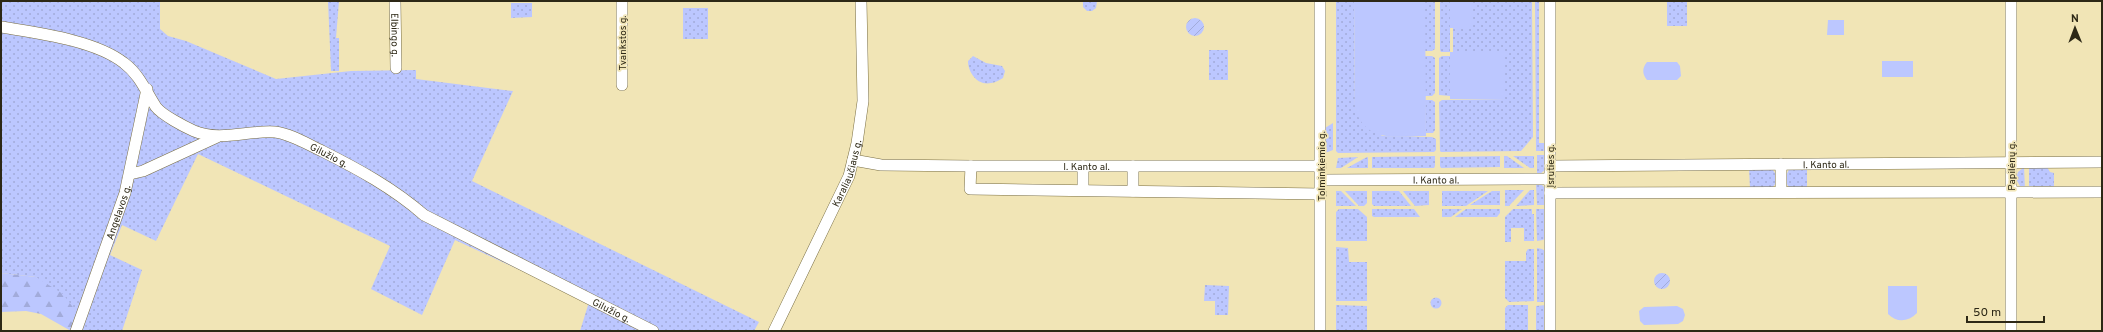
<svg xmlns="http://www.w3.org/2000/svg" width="2103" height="332" viewBox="0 0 2103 332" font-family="Overpass,sans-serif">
	<defs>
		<pattern id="grass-dots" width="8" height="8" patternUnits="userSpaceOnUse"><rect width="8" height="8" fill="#bcc7ff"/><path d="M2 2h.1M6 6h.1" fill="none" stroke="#a2abda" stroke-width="1.8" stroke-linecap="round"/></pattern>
		<pattern id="forest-firs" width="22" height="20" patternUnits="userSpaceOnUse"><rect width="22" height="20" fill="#bcc7ff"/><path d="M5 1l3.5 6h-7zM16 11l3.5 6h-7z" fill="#a2abda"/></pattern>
		<pattern id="garden-furrows" width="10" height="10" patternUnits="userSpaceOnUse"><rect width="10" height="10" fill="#bcc7ff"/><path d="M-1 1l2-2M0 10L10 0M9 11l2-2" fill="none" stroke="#a2abda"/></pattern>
	</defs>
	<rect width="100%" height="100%" fill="#f1e5b6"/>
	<path fill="url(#grass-dots)" d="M1,1h159v28l8,7 18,5 90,38 75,-8 65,-1v9l97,12 -41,90 287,141 -5,9h-174l9,-29 -134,-62 -33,75 -51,-26 19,-43 -192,-92 -42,87 -34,-16 -12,30 32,15 -20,61h-51l-35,-54 -35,-4z
		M328,1h11l-3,37h3v33h-8z
		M1083,1h14l-1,7 -4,3h-5l-4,-4z
		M1336,1h18l1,108 27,27 50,1 4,2v11l-2,2 -96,1 -2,-2z
		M1425,1h10v48l-3,2h-7z
		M1440,1h10v51h-9l-1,-2z
		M1471,1h61l1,136 -12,14 -80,1 -1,-1 -1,-49 3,-2 63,-1v-47h-52v-24l18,-1z
		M1535,1h4v142h6v8h-9z
		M1667,2h20v24h-20z
		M511,3h21v14l-21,1z
		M683,8h25v31h-25z
		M1209,50h19v30h-19z
		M973,56l13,7 16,3 3,5 -2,7c-4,2 -8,5 -12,5 -13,3 -23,-10 -23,-22z
		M1425,56h7l3,2v35l-3,3h-7z
		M1442,56h8v40l-11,-1v-37z
		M1425,100h7l3,2v28l-2,3h-7z
		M1333,123v27l-8,3v-25z
		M1537,155h9v14l-6,5h-3z
		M1435,156v10l-1,2h-62v-11z
		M1500,156v11l-59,1 -1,-2v-9z
		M1504,156h3l17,12h-20z
		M1513,156h21v12h-4z
		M1358,157l-17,11h-5l2,-10z
		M1368,157v11h-21l18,-10z
		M1749,167l23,2c6,7 6,13 0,19l-22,1z
		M2024,167l1,22 -5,-3 -4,-7 2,-7z
		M2029,167h18l3,5 4,1v17h-25z
		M1790,168h17v21h-17c-6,-8 -5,-13 0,-21z
		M1536,184h5l4,4 1,17h-9z
		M1505,190h19l-15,16h-4z
		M1530,190h4v15l-18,1z
		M1336,191h5l15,15h-20z
		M1345,191h22v12l-3,3h-5z
		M1372,191h27l12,15h-37l-2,-2z
		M1403,191h26v14l-14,1z
		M1442,191h46l-22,15h-24z
		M1492,191h8v14h-30z
		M1339,209h19l9,8v24h-31v-29z
		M1372,209h42l6,8h-46l-2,-1z
		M1442,209h20l-11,8h-9z
		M1466,209h34v4l-3,4h-42z
		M1513,209h19v5h2v27h-10v-13h-13v14h-6v-25z
		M1536,209h10v28l-3,3 -6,1z
		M1336,247l12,1 1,14h18v39h-31z
		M1537,248l5,1 3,2 1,51h-9z
		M1528,249h6v52l-25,1 -4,-4v-37h21v-9z
		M1205,285l24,1 -1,29h-13v-14h-11z
		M1430.5 303a5.5 5.5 0 1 1 11 0a5.5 5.5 0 1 1-11 0Z
		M1336,305l31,1v25h-31z
		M1508,305h20v26h-23v-23z
		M1546,305v26h-10v-25z"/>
	<path fill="url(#forest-firs)" d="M1,273l35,4 27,17 15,20 -7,17 -30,-17 -15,-3 -25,1z"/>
	<path fill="url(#garden-furrows)" d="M1186 27a9 9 0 1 1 18 0a9 9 0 1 1-18 0Z
		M1654 281a8 8 0 1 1 16 0a8 8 0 1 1-16 0Z"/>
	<path fill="#bcc7ff" d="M1354,1h71l1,135c-30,0 -59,8 -71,-27z
		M1450,1h21v27h-21z
		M1828,20h16v15h-17z
		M1450,52h55v47h-55z
		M1882,61h31v16h-31z
		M1647,62h30l3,4 1,10 -4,4h-30c-5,-6 -5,-12 0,-18z
		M1888,286h29v27c-9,9 -20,10 -29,1z
		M1677,306l6,3 2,6 -2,6 -5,3 -34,1 -4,-4 -1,-10 5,-4z"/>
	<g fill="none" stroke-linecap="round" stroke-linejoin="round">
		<defs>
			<g id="minor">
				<path id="s1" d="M395,1l1,67"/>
				<path d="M2011,1v330"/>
				<path id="s2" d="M1,27c36,6 94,13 123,36 16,12 22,29 32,44 6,8 29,20 38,24 26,11 54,-1 81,1 16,2 32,12 47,19 36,18 71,37 102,64l229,116"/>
				<path d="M622,85v-84"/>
				<path id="s3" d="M853,160l28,5 90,1h350"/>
				<path d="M971,166l-1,23 351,5"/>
				<path d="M1133,166v25"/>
				<path id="s4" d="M1550,166l552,-4"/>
				<path d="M130,174l13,-3 74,-34"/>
				<path id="s5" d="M1321,180l229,-1"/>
				<path d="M1083,190v-24"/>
				<path d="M1781,192v-28"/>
				<path d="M1550,193l552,-1"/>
				<path id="s6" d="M76,331l49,-138 22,-104"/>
				<path id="s7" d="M774,331l75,-155 8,-33 6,-42 -2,-100"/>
				<path d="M1320,331v-330"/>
				<path d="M1550,331v-330"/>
			</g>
		</defs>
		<use href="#minor" stroke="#796e43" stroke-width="12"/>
		<use href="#minor" stroke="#fff" stroke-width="11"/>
	</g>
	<g text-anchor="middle" stroke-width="3.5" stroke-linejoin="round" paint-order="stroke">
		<g font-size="10" fill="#2d2816" stroke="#f1e5b6">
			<text dy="4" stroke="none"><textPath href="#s1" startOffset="34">Elbingo g.</textPath></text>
			<text transform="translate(622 43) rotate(-90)" y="4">Tvankstos g.</text>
			<text dy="4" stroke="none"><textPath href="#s2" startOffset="370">Gilužio g.</textPath></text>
			<text dy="4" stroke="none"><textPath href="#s4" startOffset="276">I. Kanto al.</textPath></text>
			<text dy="4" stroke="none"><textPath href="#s3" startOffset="234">I. Kanto al.</textPath></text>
			<text transform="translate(1321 166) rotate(-90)" y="4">Tolminkiemio g.</text>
			<text transform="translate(1550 166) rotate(-90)" y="4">Įsruties g.</text>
			<text transform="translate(2011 166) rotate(-90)" y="4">Papilėnų g.</text>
			<text dy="4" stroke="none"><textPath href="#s7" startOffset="174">Karaliaučiaus g.</textPath></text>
			<text dy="4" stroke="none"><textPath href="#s5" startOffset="115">I. Kanto al.</textPath></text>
			<text dy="4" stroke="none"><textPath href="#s6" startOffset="126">Angelavos g.</textPath></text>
			<text dy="4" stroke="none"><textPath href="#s2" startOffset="693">Gilužio g.</textPath></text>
		</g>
	</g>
	<rect width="2103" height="332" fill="none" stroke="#2d2816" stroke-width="4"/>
	<g transform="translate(2075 28) rotate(359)" stroke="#f1e5b6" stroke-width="3" paint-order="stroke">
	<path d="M0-3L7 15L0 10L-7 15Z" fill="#2d2816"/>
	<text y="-6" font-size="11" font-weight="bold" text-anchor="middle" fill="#2d2816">N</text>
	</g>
	<path d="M1967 316v6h77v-6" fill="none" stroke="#2d2816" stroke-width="2"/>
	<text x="1973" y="316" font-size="12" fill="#2d2816" stroke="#f1e5b6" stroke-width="3" paint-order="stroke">50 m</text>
</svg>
